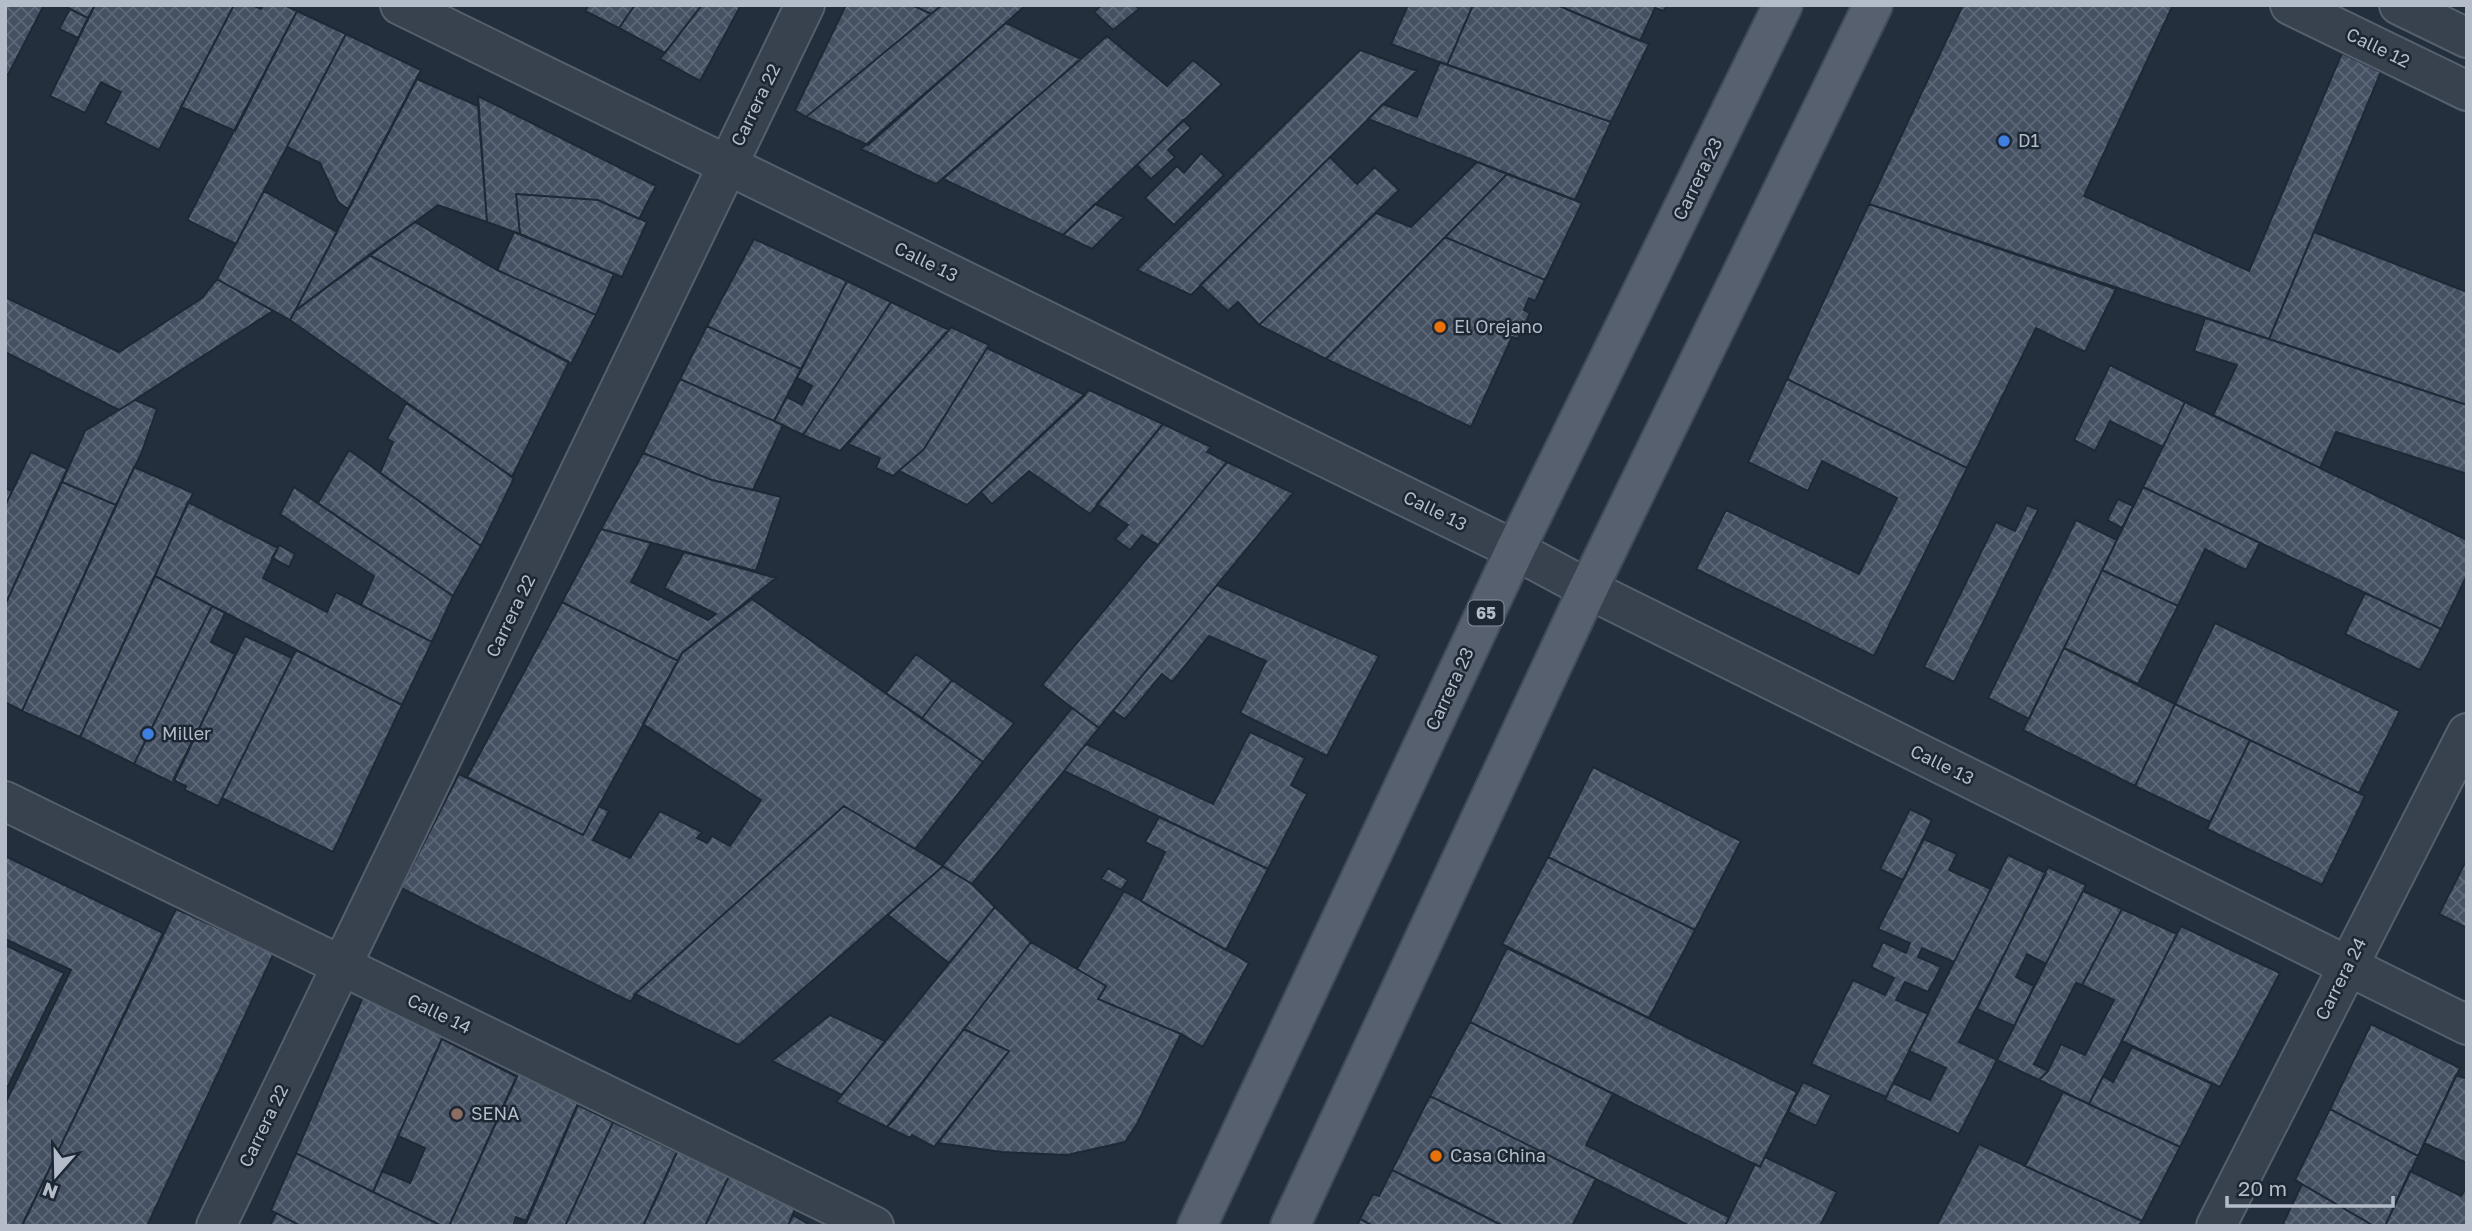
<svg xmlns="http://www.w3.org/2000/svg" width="2472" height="1231" viewBox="0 0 2472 1231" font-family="'Golos Text',sans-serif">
	<defs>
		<pattern id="building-cross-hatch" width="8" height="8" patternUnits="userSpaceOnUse" patternTransform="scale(1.75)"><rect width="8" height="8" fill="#455162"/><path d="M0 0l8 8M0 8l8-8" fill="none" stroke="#5d6877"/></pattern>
	</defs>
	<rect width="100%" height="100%" fill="#242f3e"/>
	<path fill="url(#building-cross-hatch)" stroke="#1f2835" stroke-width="2" d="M5,5h39l-36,70 -3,-2z
		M62,5h33l-7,13z
		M95,5h139l-75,145 -54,-27 16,-31 -20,-10 -16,31 -35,-17z
		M234,5h18l9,4 2,-4h21l13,6 -62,120 -54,-24z
		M589,5h46l-16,23 -34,-17z
		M635,5h67l-37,48 -46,-25z
		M702,5h39l-41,76 -40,-22z
		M846,5h66l19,9 -125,103 -11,-7z
		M912,5h30l-11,9z
		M942,5h84l-158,140 -62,-28z
		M1102,5h33l4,4 -26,21 -19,-18z
		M1408,5h65l-26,60 -56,-21z
		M1473,5h84l92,39 -38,78 -164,-57z
		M1557,5h110l-3,6 -9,-3 -15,33z
		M1963,5h210l-89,191 165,75 93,-218 39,19 -112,267 -400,-135z
		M70,9l18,9 -10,20 -19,-9z
		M297,11l49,23 -110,210 -49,-24z
		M1006,23l75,36 -145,125 -75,-35z
		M346,34l75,36 -73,139 -10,-7 -18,-39 -33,-16z
		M1107,36l60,50 26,-26 29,24 -159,151 -120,-56z
		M1360,50l57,21 -226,224 -54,-25z
		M1440,62l171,60 -36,78 -207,-81 15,-15 34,13z
		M417,79l61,27 9,116 -49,-17 -143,106z
		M478,96l178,90 -17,33 -41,-19 -82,-6 4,40 -33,-12z
		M1183,120l8,8 -23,22 7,7 -24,22 -14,-14z
		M1201,153l23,22 -50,50 -29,-27 32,-32 7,7z
		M1330,157l27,27 18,-17 24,23 -140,135 -21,-23 -10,9 -28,-26z
		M1477,162l30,12 -181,185 -67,-34 117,-112 35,14z
		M1507,174l75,29 -37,77 -100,-43z
		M264,191l73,41 -47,88 -73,-41z
		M516,194l82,6 49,22 -25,55 -102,-43z
		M1095,204l29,13 -32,32 -29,-14z
		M1869,204l247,85 -31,63 -49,-24 -69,140 -180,-89z
		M415,222l82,48 99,45 -25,49 -202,-109z
		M514,232l100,42 -18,41 -99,-45z
		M2314,232l153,60v113l-198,-66z
		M1445,237l100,43 -10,21 -6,-3 -5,12 6,3 -12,26 -6,-2 -41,90 -145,-68z
		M754,239l93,42 -46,88 -94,-43z
		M369,255l200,107 -57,115 -222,-157 5,-9z
		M217,279l56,32 -154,99 -114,-58v-55l114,55 83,-54z
		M847,281l44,21 -88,133 -29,-14 13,-24 15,8 10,-19 -15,-8z
		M891,302l58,28 -109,121 -37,-16z
		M2205,318l262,87v69l-131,-42 -16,36 -107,-53 24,-50 -43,-14z
		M707,326l94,43 -27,52 -94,-42z
		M951,327l38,18 -65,104 -31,27 -17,-8 4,-10 -32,-14z
		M987,348l98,47 -118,110 -68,-34 25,-22z
		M2110,365l75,37 -22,45 -53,-26 -15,30 -21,-11z
		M680,379l103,46 -30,65 -41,-10 -69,-27z
		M1787,379l180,89 -93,188 -178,-87 30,-59 133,64 38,-76 -75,-37 -14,30 -60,-29z
		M1089,390l74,34 -73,90 -61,-43 -37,33 -11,-12z
		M135,400l22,9 -16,45 -25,51 -54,-23 23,-51z
		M2185,402l282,138v35l-26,54 -298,-142z
		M406,403l108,75 -33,68 -101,-73 13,-31 -6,-3z
		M1163,424l48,23 -4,5 20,10 -69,83 -16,-10 -12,15 -15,-11 13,-14 -31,-21z
		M349,450l132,96 -28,50 -135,-93z
		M31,452l36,17 -62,136v-99z
		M643,453l69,27 69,17 -25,74 -155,-42z
		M1227,462l66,31 -194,235 -57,-43z
		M134,467l59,26 -113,244 -58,-26z
		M62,482l54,23 -94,206 -17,-9v-97z
		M294,487l159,109 -21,46 -71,-37 13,-29 -94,-62z
		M2143,487l117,56 -14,27 -41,-21 -27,57 -76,-36z
		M5,488l7,3 -7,15z
		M2118,499l15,7 -11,22 -15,-8z
		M188,502l90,46 -15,30 64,34 9,-20 96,50 -30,63 -247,-129z
		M2027,505l11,5 -84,172 -30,-15 72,-145 19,9z
		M2076,520l41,20 -88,179 -41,-21z
		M601,529l50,14 -20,39 77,38 8,-6 -52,-26 20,-36 92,26 -94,75 -4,8 -116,-59z
		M279,545l16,9 -6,13 -17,-9z
		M2102,570l76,36 -40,78 -74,-36z
		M155,576l57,30 -78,158 -54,-27z
		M1217,585l162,71 -52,100 -87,-43 26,-52 -57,-25 -37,46 -10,-8 -37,45 -12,-8z
		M2365,593l76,36 -21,41 -75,-36z
		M752,599l231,163 -68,87 -71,-43 -209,188 -4,8 -230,-114 58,-114 124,61 16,-29 10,5 -16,29 37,18 30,-47 42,21 -5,6 10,5 5,-7 18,10 31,-46 -118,-76 39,-71z
		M562,602l116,59 -95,174 -116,-58z
		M212,606l13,7 -14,29 24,12 -62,129 -39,-19z
		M2215,623l185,88 -41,82 -184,-89z
		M245,636l47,22 -74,148 -33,-16 1,-4 -13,-6z
		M2064,648l111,56 -40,82 -112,-56z
		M296,650l106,55 -69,147 -111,-54z
		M916,654l36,26 -30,38 -36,-25z
		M952,680l62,43 -31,39 -61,-44z
		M2175,704l75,36 -40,82 -75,-36z
		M1072,708l27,20 -127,156 -30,-18z
		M1250,732l55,26 -14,27 16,9 -39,75 -204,-98 22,-27 127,60z
		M2250,740l115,56 -43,89 -115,-56z
		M1593,767l148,74 -46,89 -147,-73z
		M844,806l99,60 -204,179 -104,-51z
		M1910,809l22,11 -29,60 -23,-11z
		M1159,817l109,52 -42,81 -85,-49 24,-49 -20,-10z
		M1924,839l33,15 -8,16 42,19 -37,73 -32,-14 -4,9 23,10 -13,25 -23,-10 -9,18 32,14 -42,83 -75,-33 42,-84 32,15 9,-17 -23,-11 12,-25 23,11 4,-10 -32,-14z
		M2008,855l38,18 -87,169 38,18 -38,74 -74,-34 8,-17 37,17 16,-32 -37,-17z
		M5,856l158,77 -141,293h-17v-122l66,-134 -66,-31z
		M1548,857l147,73 -46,88 -147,-74z
		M2467,859v69l-28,-14z
		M943,866l29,18 23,23 -46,56 -61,-48z
		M2048,867l38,18 -40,79 -19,-10 -11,23 18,9 -20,40 -37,-17z
		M1108,868l20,12 -7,10 -20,-11z
		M1124,891l125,72 -46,84 -22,-13 -83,-35 8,-13 -29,-17z
		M2083,891l39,18 -40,76 -6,-2 -42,81 14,7 -9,9 -42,-20z
		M995,907l36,35 -138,179 -6,6 -51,-25z
		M176,909l98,44 -127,273 -125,-1z
		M2122,909l55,25 -88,170 -50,-24 9,-9 13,-27 24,11 29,-55 -32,-15z
		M2181,926l99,47 -60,114 -98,-46z
		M1031,942l75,44 -8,13 83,35 -44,90 -12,18 -58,13 -65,-3 -64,-9 71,-92 -45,-22z
		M5,945l59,28 -59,119z
		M1507,948l290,144 -37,75 -290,-145z
		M365,992l79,42 -71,158 -77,-39z
		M830,1015l55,26 -43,54 -70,-34z
		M1470,1022l143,72 -27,51 143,72 -4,9h-35l-260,-130z
		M2371,1024l89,44 -42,88 -88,-47z
		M964,1029l45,22 -75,96 -22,-12 -2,3 -23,-11z
		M442,1039l75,38 -68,149h-7l-69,-34 9,-21 28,12 15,-35 -27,-12z
		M2132,1047l80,37 -32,63 -91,-43 14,-28 10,6z
		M519,1071l61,28 -54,122 -10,-4 -3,9h-64z
		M2456,1075l11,4v84l-43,-20z
		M1803,1082l28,13 -15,31 -28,-14z
		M2063,1092l117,55 -38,74 -117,-55z
		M1430,1096l166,83 -24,47h-69l-111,-56z
		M578,1105l35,17 -48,104h-40z
		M2330,1109l88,47 -33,70h-11l-79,-46z
		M613,1122l64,30 -21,47 -13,27h-78z
		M1979,1144l163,77 -3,5 -202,-1z
		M680,1145l49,31 -24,50h-62z
		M296,1153l77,39 69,34h-141l-25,-13 -5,-3z
		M1765,1157l72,35 -17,34h-95l30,-62 5,3z
		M1392,1170l59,29 52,27h-130l-13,-7 13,-25 6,2z
		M2410,1171l51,25 6,-9v39h-82z
		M729,1176l66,33 -7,17h-83z
		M2302,1184l72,42h-92z
		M276,1213l25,13h-31z
		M793,1215l18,11h-23z
		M1360,1219l6,3 7,4h-16z"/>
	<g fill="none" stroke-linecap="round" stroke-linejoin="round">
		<defs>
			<path id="minor" d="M216,1226l589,-1221
				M2216,1226l251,-493"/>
			<path id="tertiary" d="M400,5l1115,545 73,39 879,436
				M2290,5l177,86
				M2399,5l68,33
				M5,801l869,425"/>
			<path id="primary" d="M1197,1226l318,-676 268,-545
				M1290,1226l298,-637 285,-584"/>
		</defs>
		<use href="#minor" stroke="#565f6c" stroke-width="42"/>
		<use href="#tertiary" stroke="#565f6c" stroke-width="42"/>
		<use href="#primary" stroke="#414a57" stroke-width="42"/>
		<use href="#minor" stroke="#38414e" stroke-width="38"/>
		<use href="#tertiary" stroke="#38414e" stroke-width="38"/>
		<use href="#primary" stroke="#56606e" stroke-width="38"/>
	</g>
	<g fill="#3f7fe0" stroke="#1d2633" stroke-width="2.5">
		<circle cx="2004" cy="141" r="7"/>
		<circle cx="148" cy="734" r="7"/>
	</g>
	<g fill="#e8710a" stroke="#1d2633" stroke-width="2.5">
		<circle cx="1440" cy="327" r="7"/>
		<circle cx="1436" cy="1156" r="7"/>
	</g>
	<circle fill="#8d6e63" stroke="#1d2633" stroke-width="2.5" cx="457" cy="1114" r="7"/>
	<g text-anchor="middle" stroke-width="5" stroke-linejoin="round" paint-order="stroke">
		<rect fill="#1d2633" stroke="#878f9c" stroke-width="2" x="1468.5" y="600.5" width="35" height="25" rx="5"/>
		<g font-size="16" font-weight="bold" fill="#b4bcc9">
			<text x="1486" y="619">65</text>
		</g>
		<g font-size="18" fill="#b4bcc9" stroke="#1d2633">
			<text transform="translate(2378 48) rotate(26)" y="6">Calle 12</text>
			<text transform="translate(756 105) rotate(-64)" y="6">Carrera 22</text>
			<text transform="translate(1698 179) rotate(-64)" y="6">Carrera 23</text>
			<text transform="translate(926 262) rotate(26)" y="6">Calle 13</text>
			<text transform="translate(1435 511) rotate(26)" y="6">Calle 13</text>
			<text transform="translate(511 616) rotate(-64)" y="6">Carrera 22</text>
			<text transform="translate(1450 689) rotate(-65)" y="6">Carrera 23</text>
			<text transform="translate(1942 765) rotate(26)" y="6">Calle 13</text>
			<text transform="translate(2341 979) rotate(-63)" y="6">Carrera 24</text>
			<text transform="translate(439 1014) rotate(26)" y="6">Calle 14</text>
			<text transform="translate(264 1126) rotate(-64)" y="6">Carrera 22</text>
		</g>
		<g font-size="18" fill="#b4bcc9" stroke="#1d2633" text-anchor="start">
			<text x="2018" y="147">D1</text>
			<text x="1454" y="333">El Orejano</text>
			<text x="162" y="740">Miller</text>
			<text x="471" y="1120">SENA</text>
			<text x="1450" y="1162">Casa China</text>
		</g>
	</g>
	<rect width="2472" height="1231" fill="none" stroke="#b4bcc9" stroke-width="14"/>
	<g transform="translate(56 1175) rotate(200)" stroke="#1d2633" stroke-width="5" paint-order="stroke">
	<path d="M0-5L12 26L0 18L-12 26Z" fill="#b4bcc9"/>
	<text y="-10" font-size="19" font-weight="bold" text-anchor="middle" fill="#b4bcc9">N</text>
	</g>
	<path d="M2227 1196v10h166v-10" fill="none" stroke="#b4bcc9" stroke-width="3.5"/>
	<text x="2238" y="1196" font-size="21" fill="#b4bcc9" stroke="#1d2633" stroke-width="5" paint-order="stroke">20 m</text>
</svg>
